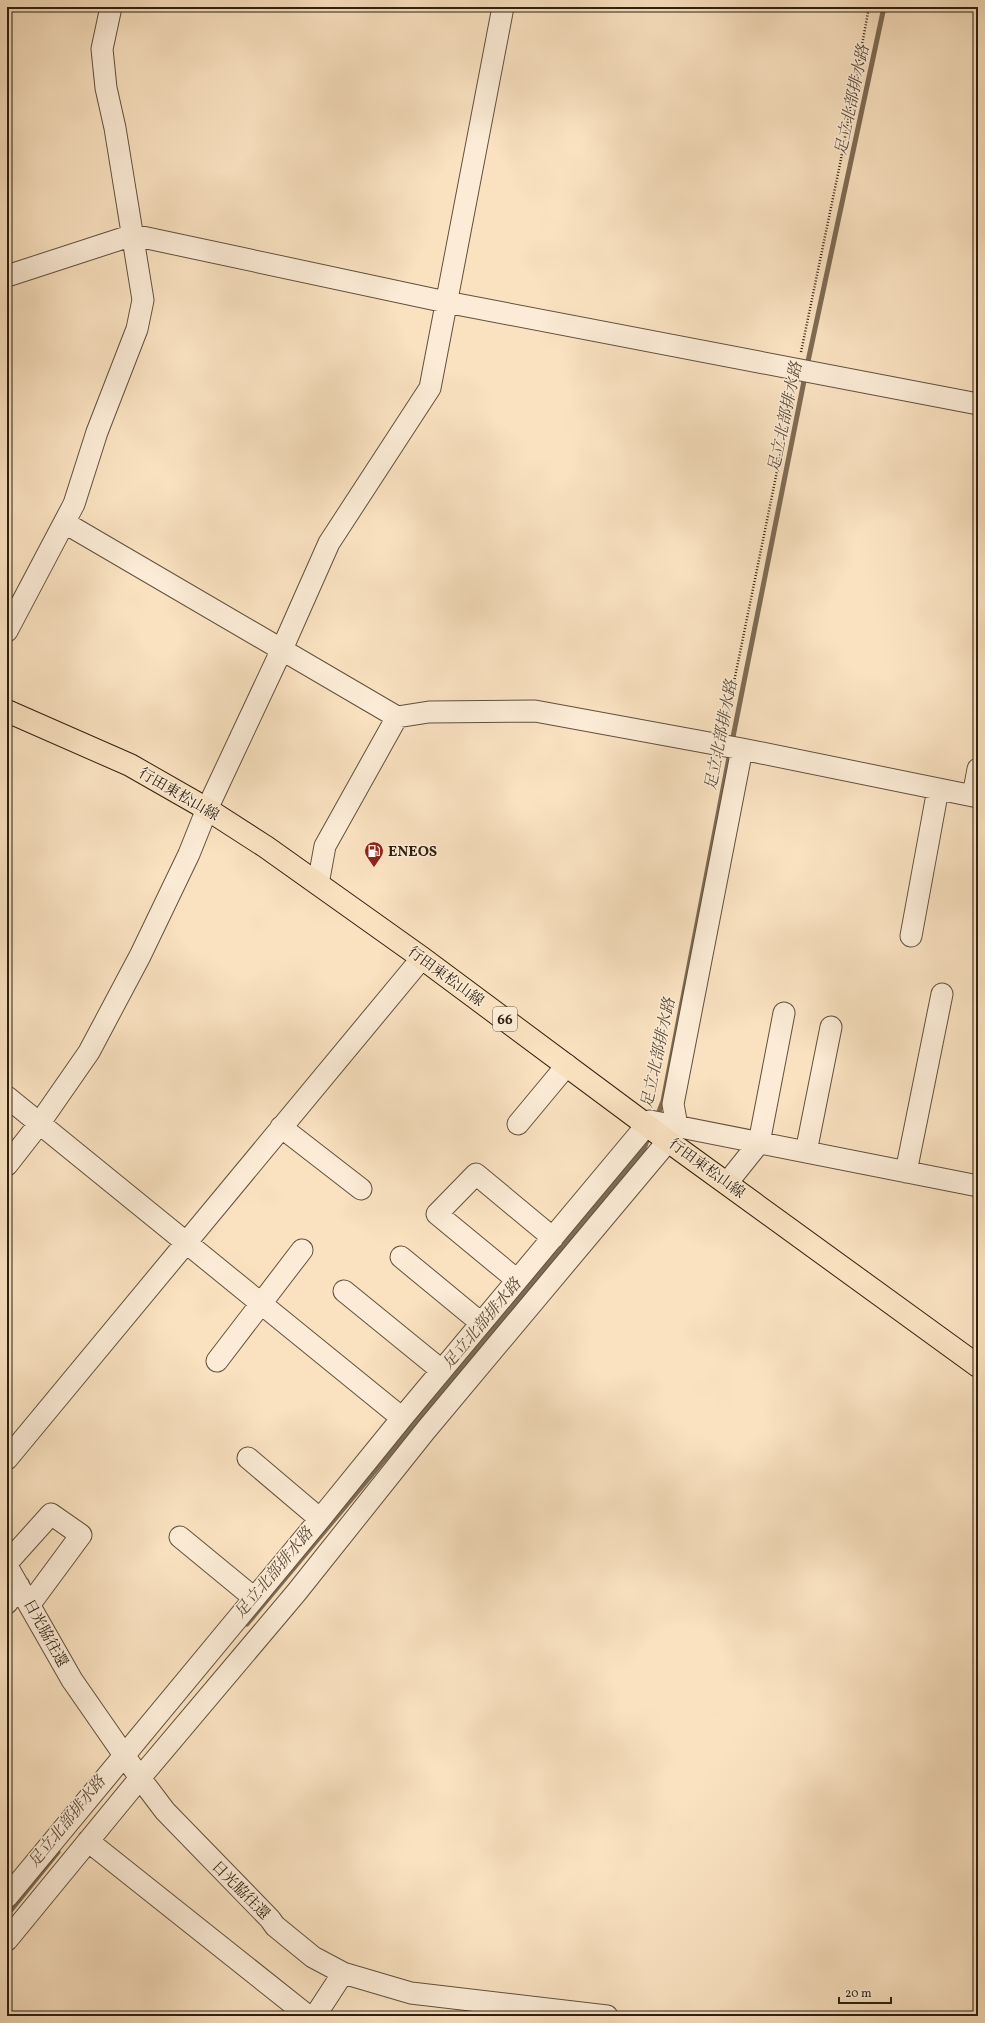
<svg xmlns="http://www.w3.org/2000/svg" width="985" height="2023" viewBox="0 0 985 2023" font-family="Vollkorn,'Noto Serif JP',serif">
	<rect width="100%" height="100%" fill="#fae2c1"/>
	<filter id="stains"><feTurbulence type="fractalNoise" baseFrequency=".005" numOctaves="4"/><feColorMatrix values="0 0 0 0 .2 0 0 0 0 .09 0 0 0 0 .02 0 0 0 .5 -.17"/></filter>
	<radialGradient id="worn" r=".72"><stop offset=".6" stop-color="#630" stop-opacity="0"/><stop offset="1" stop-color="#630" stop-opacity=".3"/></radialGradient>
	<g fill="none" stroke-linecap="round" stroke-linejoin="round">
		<path stroke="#7f6c55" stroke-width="5" d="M807,366l77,-359
			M732,742l73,-366
			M657,1117l6,-16 67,-349
			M247,1624l397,-475 5,-14
			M7,1915l51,-63"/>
		<defs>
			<path id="minor" d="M7,276l126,-41 313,67 532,102
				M65,523l332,194 32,-5 106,-1 207,38 236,48
				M7,631l67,-127 23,-72 40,-103 6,-29 -28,-172 -9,-40 -4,-39 9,-42
				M973,796l5,-27
				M318,884l7,-38 72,-129
				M911,936l27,-147
				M7,1097l395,321
				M518,1124l49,-59
				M677,1126l-4,-22 69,-355
				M281,1127l80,62
				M806,1152l25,-125
				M7,1165l32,-41 50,-72 51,-96 49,-102 18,-45 75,-160 47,-106 101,-155 73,-381
				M906,1172l36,-178
				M727,1183l32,-40 25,-130
				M401,1257l80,66
				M517,1280l-80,-66 39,-40 77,64
				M344,1291l97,79
				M217,1361l85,-111
				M248,1458l72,61
				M7,1459l415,-501
				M180,1537l74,61
				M7,1563l44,-49 30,21 -51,69
				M7,1566l65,114 68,98 25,33 105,108 5,7 38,31 30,16 68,20 196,23
				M7,1603l12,-17
				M88,1841l220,175
				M7,1897l313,-378 82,-101 248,-297 328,65
				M7,1940l133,-162 156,-185 130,-163 242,-289
				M315,2016l28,-43"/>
			<path id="primary" d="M7,711l123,54 77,44 59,38 156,111 246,183 310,225"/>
		</defs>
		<use href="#minor" stroke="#61503c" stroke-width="23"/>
		<use href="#primary" stroke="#2e1f0f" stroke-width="24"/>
		<path stroke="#2e1f0f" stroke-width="2.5" stroke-dasharray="1 2" stroke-linecap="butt" d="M960,7l18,4
			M801,352l39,-188 29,-157
			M725,726l69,-338"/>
		<use href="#minor" stroke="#fcecd7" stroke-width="21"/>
		<use href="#primary" stroke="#fae2c1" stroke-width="22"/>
	</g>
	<defs>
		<symbol id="fuel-pin" viewBox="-11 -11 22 30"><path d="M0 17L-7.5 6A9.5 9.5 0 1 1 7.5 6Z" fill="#8f2418" stroke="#fcecd7"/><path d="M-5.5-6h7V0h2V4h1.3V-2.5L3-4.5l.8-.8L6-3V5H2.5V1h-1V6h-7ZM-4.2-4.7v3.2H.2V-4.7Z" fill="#fff"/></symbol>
	</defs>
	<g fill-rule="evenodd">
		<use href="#fuel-pin" x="363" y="840" width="22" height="30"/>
	</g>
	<g text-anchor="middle" stroke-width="3" stroke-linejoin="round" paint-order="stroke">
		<rect fill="#fcecd7" stroke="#6c5c4b" stroke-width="1" x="493" y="1007" width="24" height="24" rx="3"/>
		<g font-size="14" font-weight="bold" fill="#2e1f0f">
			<text x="505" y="1024">66</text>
		</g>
		<g font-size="15" fill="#2e1f0f" stroke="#fcecd7">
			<text transform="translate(179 794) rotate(30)" y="5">行田東松山線</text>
			<text transform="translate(446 976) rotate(36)" y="5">行田東松山線</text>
			<text transform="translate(707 1168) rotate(36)" y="5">行田東松山線</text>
			<text transform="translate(46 1633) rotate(61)" y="5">日光脇往還</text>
			<text transform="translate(241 1890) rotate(45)" y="5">日光脇往還</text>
		</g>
		<g font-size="15" font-weight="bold" fill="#2e1f0f" stroke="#fcecd7" text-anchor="start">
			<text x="388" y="856">ENEOS</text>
		</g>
		<g font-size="16" font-style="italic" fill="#5d4c38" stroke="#fcecd7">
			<text transform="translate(851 100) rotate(-78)" y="6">足立北部排水路</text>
			<text transform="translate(784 417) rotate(-78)" y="6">足立北部排水路</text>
			<text transform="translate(720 735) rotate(-79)" y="6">足立北部排水路</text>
			<text transform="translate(657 1053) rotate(-78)" y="6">足立北部排水路</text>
			<text transform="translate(481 1323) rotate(-50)" y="6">足立北部排水路</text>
			<text transform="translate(273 1572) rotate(-50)" y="6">足立北部排水路</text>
			<text transform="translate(66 1821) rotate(-51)" y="6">足立北部排水路</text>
		</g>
	</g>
	<rect width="985" height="2023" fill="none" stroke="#fae2c1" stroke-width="24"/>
	<rect x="8" y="8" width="969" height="2007" fill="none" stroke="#2e1f0f" stroke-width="2"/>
	<rect x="12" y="12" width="961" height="1999" fill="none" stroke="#2e1f0f"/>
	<path d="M839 1997v6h52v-6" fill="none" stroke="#2e1f0f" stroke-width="2"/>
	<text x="845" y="1997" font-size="12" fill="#2e1f0f" stroke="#fcecd7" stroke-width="3" paint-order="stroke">20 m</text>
	<rect width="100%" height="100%" filter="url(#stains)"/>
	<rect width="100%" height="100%" fill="url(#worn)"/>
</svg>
